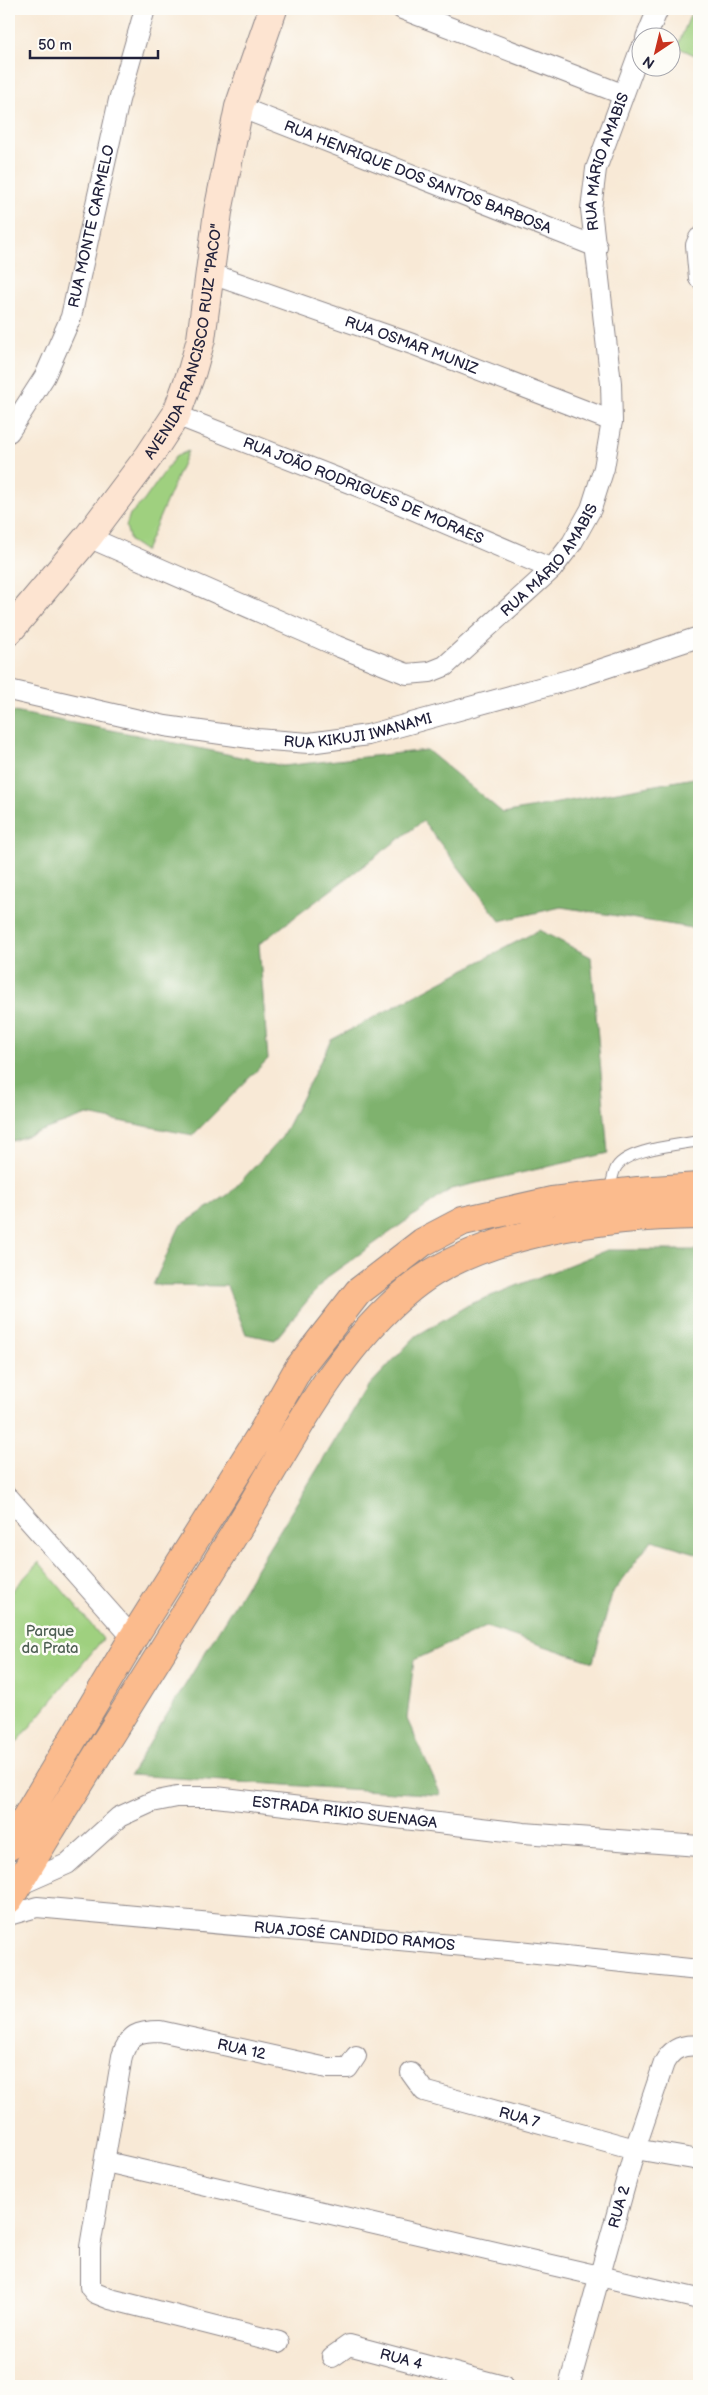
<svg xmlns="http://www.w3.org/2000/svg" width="708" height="2395" viewBox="0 0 708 2395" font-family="'Balsamiq Sans',sans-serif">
	<rect width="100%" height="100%" fill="#fdfcf7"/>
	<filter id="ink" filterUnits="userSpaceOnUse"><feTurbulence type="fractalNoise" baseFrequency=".02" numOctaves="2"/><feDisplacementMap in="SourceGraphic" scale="10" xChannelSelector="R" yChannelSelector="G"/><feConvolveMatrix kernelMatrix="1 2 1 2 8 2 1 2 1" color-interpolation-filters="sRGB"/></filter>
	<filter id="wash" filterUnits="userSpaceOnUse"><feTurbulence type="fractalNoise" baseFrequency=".0096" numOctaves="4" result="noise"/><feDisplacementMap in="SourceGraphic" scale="20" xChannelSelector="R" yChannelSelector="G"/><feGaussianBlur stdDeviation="1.12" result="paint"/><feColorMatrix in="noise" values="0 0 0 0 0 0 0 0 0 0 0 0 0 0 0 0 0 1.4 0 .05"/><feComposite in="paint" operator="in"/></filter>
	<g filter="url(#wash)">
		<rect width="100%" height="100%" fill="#f8e9d6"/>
		<path fill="#9fd07f" stroke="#60795d" d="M693,9h6v48l-22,-10z
			M188,451l-43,100 -15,-10 -4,-15 4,-12 13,-12 32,-45z
			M39,1562l64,77 -94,113v-158z"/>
		<path fill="#7fb26e" stroke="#506a54" d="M9,711l128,24 146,31 144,-16 76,63 196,-36v152l-138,-22 -61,14 -77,-100 -164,123 9,115 -75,76 -106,-20 -78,27z
			M539,930l52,27 17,196 -157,36 -125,89 -51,62 -29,-6 -19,-48 -74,-1 27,-59 49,-32 53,-57 49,-97z
			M607,1250h92v304l-47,-14 -40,54 -19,68 -107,-35 -72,33 -7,59 34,76 -311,-20 237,-387 49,-52 52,-31z"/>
	</g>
	<g filter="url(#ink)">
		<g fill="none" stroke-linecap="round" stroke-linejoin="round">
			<defs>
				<path id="lane" d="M609,1193c2,-7 3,-16 6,-23 8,-21 64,-25 84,-29"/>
				<g id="street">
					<path d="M402,9l220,85"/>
					<path d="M646,38l12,-29"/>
					<path id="s1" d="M239,107l358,140"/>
					<path d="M699,238l-3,7 3,33"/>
					<path id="s2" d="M209,273l203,71 200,77"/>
					<path id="s3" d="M176,415l194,76 182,78"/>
					<path id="s4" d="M9,432l36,-56 26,-59 48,-217 26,-91"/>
					<path id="s5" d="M88,537l249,109 70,28 23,-2 15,-6 107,-97 20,-26 19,-34 13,-41 8,-47 -1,-38 -20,-174 5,-40 44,-119"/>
					<path id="s6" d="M9,690l156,36 92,13 52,4 59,-8 204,-56 127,-42"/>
					<path d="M9,1498l124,140"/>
					<path id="s7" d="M17,1886l50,-22 52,-47 33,-15 25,-5h39l308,36 175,13"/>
					<path id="s8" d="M9,1915l28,-8 481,44 181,19"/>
					<path id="s9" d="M411,2073l13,18 211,58 64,11"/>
					<path d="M106,2162l593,137"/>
					<path id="s10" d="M279,2342l-169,-43 -15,-6 -5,-6v-40l32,-191c7,-22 16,-25 38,-25l167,37h21l8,-12"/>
					<path id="s11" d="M332,2357l17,-12 154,41"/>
					<path id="s12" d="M569,2386l66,-237 29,-86c8,-15 19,-19 35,-17"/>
				</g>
				<g id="secondary">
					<path id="s13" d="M9,631l79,-94 61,-81 27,-41 16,-44 9,-32 17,-127 21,-105 34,-98"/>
				</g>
				<path id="primary" d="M9,1846l124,-208 129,-205 36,-64 60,-77 65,-50 40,-21 89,-20 86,-10 61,-4
					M9,1899c15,-23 28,-48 43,-71 63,-102 127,-203 189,-305 50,-82 94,-173 170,-235 69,-57 201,-72 288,-73"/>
			</defs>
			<use href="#lane" stroke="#8d8688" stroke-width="12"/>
			<use href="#street" stroke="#8d8688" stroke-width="22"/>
			<use href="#secondary" stroke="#8d8688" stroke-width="30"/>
			<use href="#primary" stroke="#8d8688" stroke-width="30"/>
			<use href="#lane" stroke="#fff" stroke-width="10"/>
			<use href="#street" stroke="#fff" stroke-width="20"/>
			<use href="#secondary" stroke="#fde4d1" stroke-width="28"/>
			<use href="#primary" stroke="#fbbb8d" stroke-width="28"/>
		</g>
	</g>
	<g text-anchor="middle" stroke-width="5" stroke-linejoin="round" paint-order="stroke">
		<g font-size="15" fill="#22223b" stroke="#fdfcf7">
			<text dy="5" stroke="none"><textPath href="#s5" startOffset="956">RUA MÁRIO AMABIS</textPath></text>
			<text dy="5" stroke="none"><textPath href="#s1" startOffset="192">RUA HENRIQUE DOS SANTOS BARBOSA</textPath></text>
			<text dy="5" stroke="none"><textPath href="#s4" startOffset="224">RUA MONTE CARMELO</textPath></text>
			<text dy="5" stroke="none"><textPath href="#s13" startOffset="346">AVENIDA FRANCISCO RUIZ "PACO"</textPath></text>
			<text dy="5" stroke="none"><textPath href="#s2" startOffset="215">RUA OSMAR MUNIZ</textPath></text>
			<text dy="5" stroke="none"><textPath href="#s3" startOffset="202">RUA JOÃO RODRIGUES DE MORAES</textPath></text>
			<text dy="5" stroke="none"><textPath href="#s5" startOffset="536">RUA MÁRIO AMABIS</textPath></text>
			<text dy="5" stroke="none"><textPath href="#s6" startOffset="355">RUA KIKUJI IWANAMI</textPath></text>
			<text dy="5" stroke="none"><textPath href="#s7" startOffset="355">ESTRADA RIKIO SUENAGA</textPath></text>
			<text dy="5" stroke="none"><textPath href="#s8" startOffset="348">RUA JOSÉ CANDIDO RAMOS</textPath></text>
			<text dy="5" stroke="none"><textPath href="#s10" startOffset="566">RUA 12</textPath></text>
			<text dy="5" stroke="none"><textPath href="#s9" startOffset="121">RUA 7</textPath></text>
			<text dy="5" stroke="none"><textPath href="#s12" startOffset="186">RUA 2</textPath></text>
			<text dy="5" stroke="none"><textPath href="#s11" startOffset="75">RUA 4</textPath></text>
		</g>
		<g font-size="15" fill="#4e5f53" stroke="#fdfcf7">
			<text x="50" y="1636">Parque<tspan x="50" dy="17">da Prata</tspan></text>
		</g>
	</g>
	<rect width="708" height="2395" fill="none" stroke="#fdfcf7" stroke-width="30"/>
	<g transform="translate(656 52) rotate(215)"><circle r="24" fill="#fdfcf7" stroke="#a5a5ac"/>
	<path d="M0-4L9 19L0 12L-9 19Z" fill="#c8321e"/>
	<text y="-8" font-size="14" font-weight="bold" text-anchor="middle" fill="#22223b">N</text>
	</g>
	<path d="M30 50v8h128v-8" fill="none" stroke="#22223b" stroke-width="2.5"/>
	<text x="38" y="50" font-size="15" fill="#22223b" stroke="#fdfcf7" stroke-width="4" paint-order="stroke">50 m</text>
</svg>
